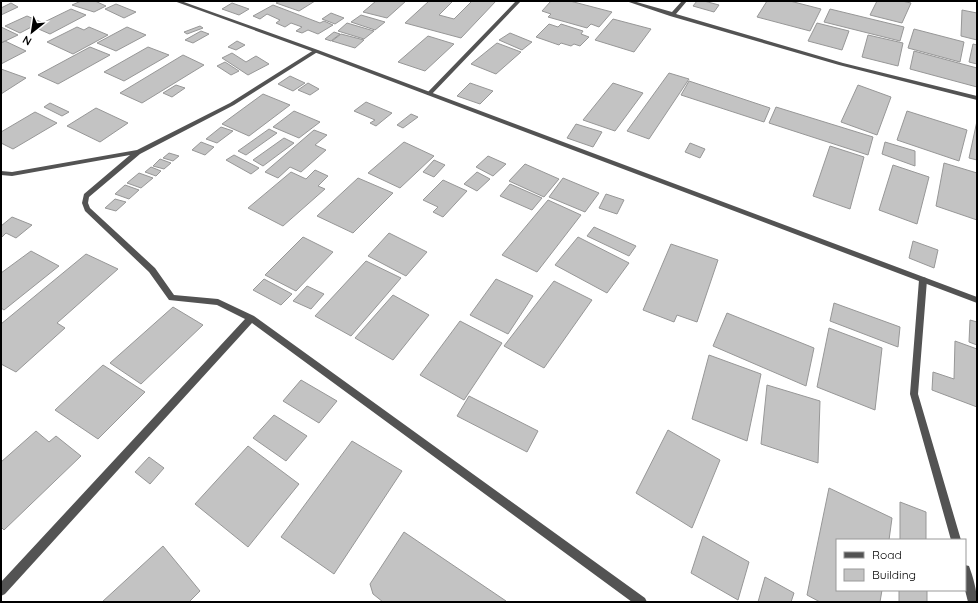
<svg xmlns="http://www.w3.org/2000/svg" width="978" height="603" viewBox="0 0 978 603" font-family="Quicksand,sans-serif">
	<rect width="100%" height="100%" fill="#fff"/>
	<path fill="#c3c3c3" stroke="#979797" d="M81,1h14l11,5 -12,6 -22,-7z
		M280,1h35l-16,10 -23,-8z
		M376,1h30l-19,17 -24,-6z
		M429,1h24l-14,14 15,4 18,-18h24l-35,37 -56,-15z
		M551,1h19l42,11 -13,15 -8,-3 -4,4 -39,-11 3,-3 -9,-3z
		M697,1h7l15,4 -5,7 -21,-6z
		M767,1h23l31,8 -11,22 -53,-14z
		M877,1h25l9,2 -9,20 -32,-8z
		M11,3l7,4 -17,8v-7z
		M232,3l17,6 -10,6 -17,-6z
		M116,4l20,8 -12,6 -19,-9z
		M273,5l47,18 4,-2 9,4 -15,9 -10,-4 -6,3 -6,-2 6,-4 -11,-4 -6,4 -9,-4 4,-3 -13,-6 -7,5 -7,-3z
		M71,9l15,6 -36,19 -16,-7z
		M830,9l74,18 -4,14 -76,-19z
		M962,10l15,3v27l-16,-4z
		M331,13l13,5 -9,6 -13,-5z
		M361,15l24,7 -10,8 -24,-8z
		M27,16l14,6 -21,11 -15,-7z
		M613,19l38,10 -17,23 -39,-12z
		M347,23l27,8 -10,8 -26,-8z
		M817,23l32,8 -7,19 -34,-9z
		M549,24l9,3 3,-3 22,7 -2,3 8,3 -9,9 -6,-2 -3,2 -10,-3 -2,2 -23,-8z
		M200,26l3,2 -16,6 -3,-2z
		M1,27l17,8 -17,8z
		M77,27l7,3 5,-3 19,8 -35,19 -26,-12z
		M127,27l19,8 -30,16 -19,-8z
		M914,29l50,13 -4,20 -52,-14z
		M201,31l8,3 -16,9 -8,-3z
		M334,32l6,2 -9,7 -6,-2z
		M510,33l22,9 -10,8 -23,-10z
		M341,34l23,6 -9,8 -23,-7z
		M868,35l35,8 -5,23 -36,-9z
		M428,36l26,8 -29,27 -27,-9z
		M5,41l21,10 -25,13v-21z
		M237,41l8,4 -9,5 -8,-3z
		M497,43l24,9 -25,22 -25,-10z
		M973,44l4,1v19l-8,-2z
		M90,47l20,8 -52,29 -20,-9z
		M148,47l21,8 -45,26 -20,-9z
		M914,51l63,17v19l-67,-18z
		M232,53l14,9 10,-6 13,8 -21,11 -26,-17z
		M183,55l21,10 -62,38 -22,-10z
		M225,62l14,9 -8,4 -14,-9z
		M1,69l25,9 -25,16z
		M669,73l20,6 -40,60 -22,-8z
		M290,76l15,7 -12,8 -15,-7z
		M689,81l81,27 -6,14 -83,-27z
		M308,83l11,6 -9,6 -12,-5z
		M470,83l23,8 -13,13 -23,-8z
		M613,83l30,10 -28,38 -32,-11z
		M176,85l9,3 -13,9 -9,-4z
		M858,85l33,12 -14,38 -36,-13z
		M263,94l27,11 -41,31 -27,-12z
		M366,102l26,11 -16,13 -6,-3 5,-3 -21,-9z
		M50,103l19,9 -7,4 -18,-9z
		M776,107l97,30 -5,18 -99,-32z
		M96,108l32,15 -28,19 -33,-16z
		M294,111l26,11 -21,16 -26,-11z
		M907,111l60,19 -8,31 -62,-21z
		M35,112l22,11 -44,26 -12,-6v-11z
		M411,114l7,3 -15,11 -6,-3z
		M977,121v39l-8,-2z
		M576,124l26,8 -9,15 -26,-9z
		M221,127l12,4 -16,12 -11,-4z
		M269,129l8,4 -31,22 -8,-4z
		M314,130l13,5 -12,10 11,5 -25,22 -11,-5 -12,11 -13,-6z
		M284,138l10,5 -31,23 -10,-6z
		M201,142l13,5 -9,8 -13,-5z
		M404,142l30,14 -34,32 -32,-15z
		M885,142l30,9v15l-33,-12z
		M690,143l15,6 -5,9 -15,-6z
		M830,146l34,11 -14,52 -37,-13z
		M169,153l10,3 -6,5 -10,-3z
		M234,155l25,13 -8,6 -25,-14z
		M488,156l18,8 -13,12 -17,-9z
		M160,159l11,4 -7,6 -11,-3z
		M434,160l11,5 -11,12 -11,-5z
		M944,163l33,10v47l-41,-14z
		M525,164l34,15 -15,18 -35,-16z
		M893,165l36,12 -12,47 -38,-14z
		M151,167l10,4 -5,5 -11,-4z
		M315,170l13,6 -10,10 7,3 -42,37 -35,-18 43,-36 15,7z
		M477,172l13,7 -13,12 -13,-7z
		M139,173l14,5 -12,10 -14,-5z
		M358,178l35,15 -40,40 -36,-17z
		M563,178l36,15 -14,19 -36,-15z
		M443,180l24,11 -24,26 -10,-5 5,-5 -15,-7z
		M510,184l32,14 -10,12 -32,-14z
		M125,185l14,5 -10,9 -14,-5z
		M606,194l18,6 -7,14 -18,-6z
		M115,199l11,3 -10,9 -11,-3z
		M548,200l33,15 -44,57 -35,-17z
		M12,217l20,8 -16,13 -10,-5 -5,5v-12z
		M594,227l42,19 -7,10 -42,-20z
		M389,233l38,19 -21,24 -38,-20z
		M303,237l30,15 -37,39 -31,-16z
		M578,237l51,26 -22,30 -52,-28z
		M913,241l25,9 -4,18 -25,-10z
		M671,244l47,16 -21,62 -20,-7 -3,7 -31,-12z
		M31,251l28,15 -55,44 -3,-2v-35z
		M86,254l32,15 -61,54 8,5 -49,44 -15,-8v-40z
		M366,261l35,17 -50,58 -36,-20z
		M264,279l28,15 -11,11 -28,-15z
		M496,279l37,17 -25,38 -38,-19z
		M554,281l38,19 -48,68 -40,-22z
		M307,286l17,8 -13,15 -18,-8z
		M393,295l36,20 -36,45 -38,-22z
		M834,303l66,24 -2,20 -68,-26z
		M173,307l30,18 -62,59 -31,-21z
		M727,313l87,35 -8,38 -93,-40z
		M970,320l7,2v23l-8,-3z
		M460,321l42,22 -38,57 -44,-25z
		M829,328l53,20 -7,62 -58,-23z
		M955,341l22,8v58l-45,-17 1,-18 21,7z
		M709,355l52,19 -14,67 -55,-22z
		M103,365l42,27 -47,47 -43,-29z
		M301,380l36,21 -18,22 -36,-22z
		M767,385l53,16 -2,62 -57,-19z
		M469,396l69,35 -11,21 -70,-36z
		M274,415l33,21 -21,25 -33,-23z
		M668,430l52,30 -28,68 -56,-35z
		M36,431l13,11 7,-6 25,20 -77,74 -3,-3v-65z
		M352,441l50,30 -68,103 -53,-37z
		M248,446l51,38 -51,63 -53,-43z
		M149,457l15,11 -14,16 -15,-12z
		M829,488l63,30 -3,22h-52v50h45l-2,12h-60l-13,-7z
		M900,502l26,10v28h-26z
		M404,532l102,69 -1,1h-122l-10,-8 -3,-10z
		M703,536l46,26 -11,38 -47,-27z
		M163,546l37,45 -11,11h-87z
		M765,577l29,16 -3,9h-33z
		M899,590h28v12h-28z"/>
	<g fill="none" stroke-linecap="round" stroke-linejoin="round">
		<path fill="#535353" fill-rule="evenodd" d="M516,1h5l-90,94h-4v-2z
			M626,1h7l39,11 10,-11h5l-11,13 167,49 134,33v4l-138,-35 -169,-49z
			M974,1h3v1h-3z
			M314,50l5,1 -85,54 -94,49 -51,43 -1,6 2,5 65,60 19,27 44,4 36,17 391,282 2,4h-15l-380,-279 -247,271 -4,2v-14l244,-263 -28,-14 -48,-5 -20,-28 -64,-61 -3,-8 2,-9 46,-39 -118,21 -11,-1v-4l11,1 125,-22 93,-47z
			M923,277l3,1 1,2 -9,114 43,146h-10l-41,-146 9,-114 1,-2z
			M965,565l4,1c4,11 8,24 8,36h-9l-3,-12z"/>
		<path fill="#535353" fill-rule="evenodd" d="M174,1h7l137,49 659,247v6l-663,-251z"/>
	</g>
	<rect width="978" height="603" fill="none" stroke="#000000" stroke-width="4"/>
	<rect x="836" y="539" width="130" height="52" fill="#ffffff" stroke="#999999"/>
	<rect x="844" y="552" width="20" height="6" fill="#535353" stroke="#999999"/>
	<text x="872" y="559" font-size="12" fill="#000000">Road</text>
	<rect x="844" y="569" width="20" height="12" fill="#c3c3c3" stroke="#999999"/>
	<text x="872" y="579" font-size="12" fill="#000000">Building</text>
	<g transform="translate(32 32) rotate(210)" stroke="#ffffff" stroke-width="3" paint-order="stroke">
	<path d="M0-3L7 15L0 10L-7 15Z" fill="#000000"/>
	<text y="-6" font-size="11" font-weight="bold" text-anchor="middle" fill="#000000">N</text>
	</g>
</svg>
